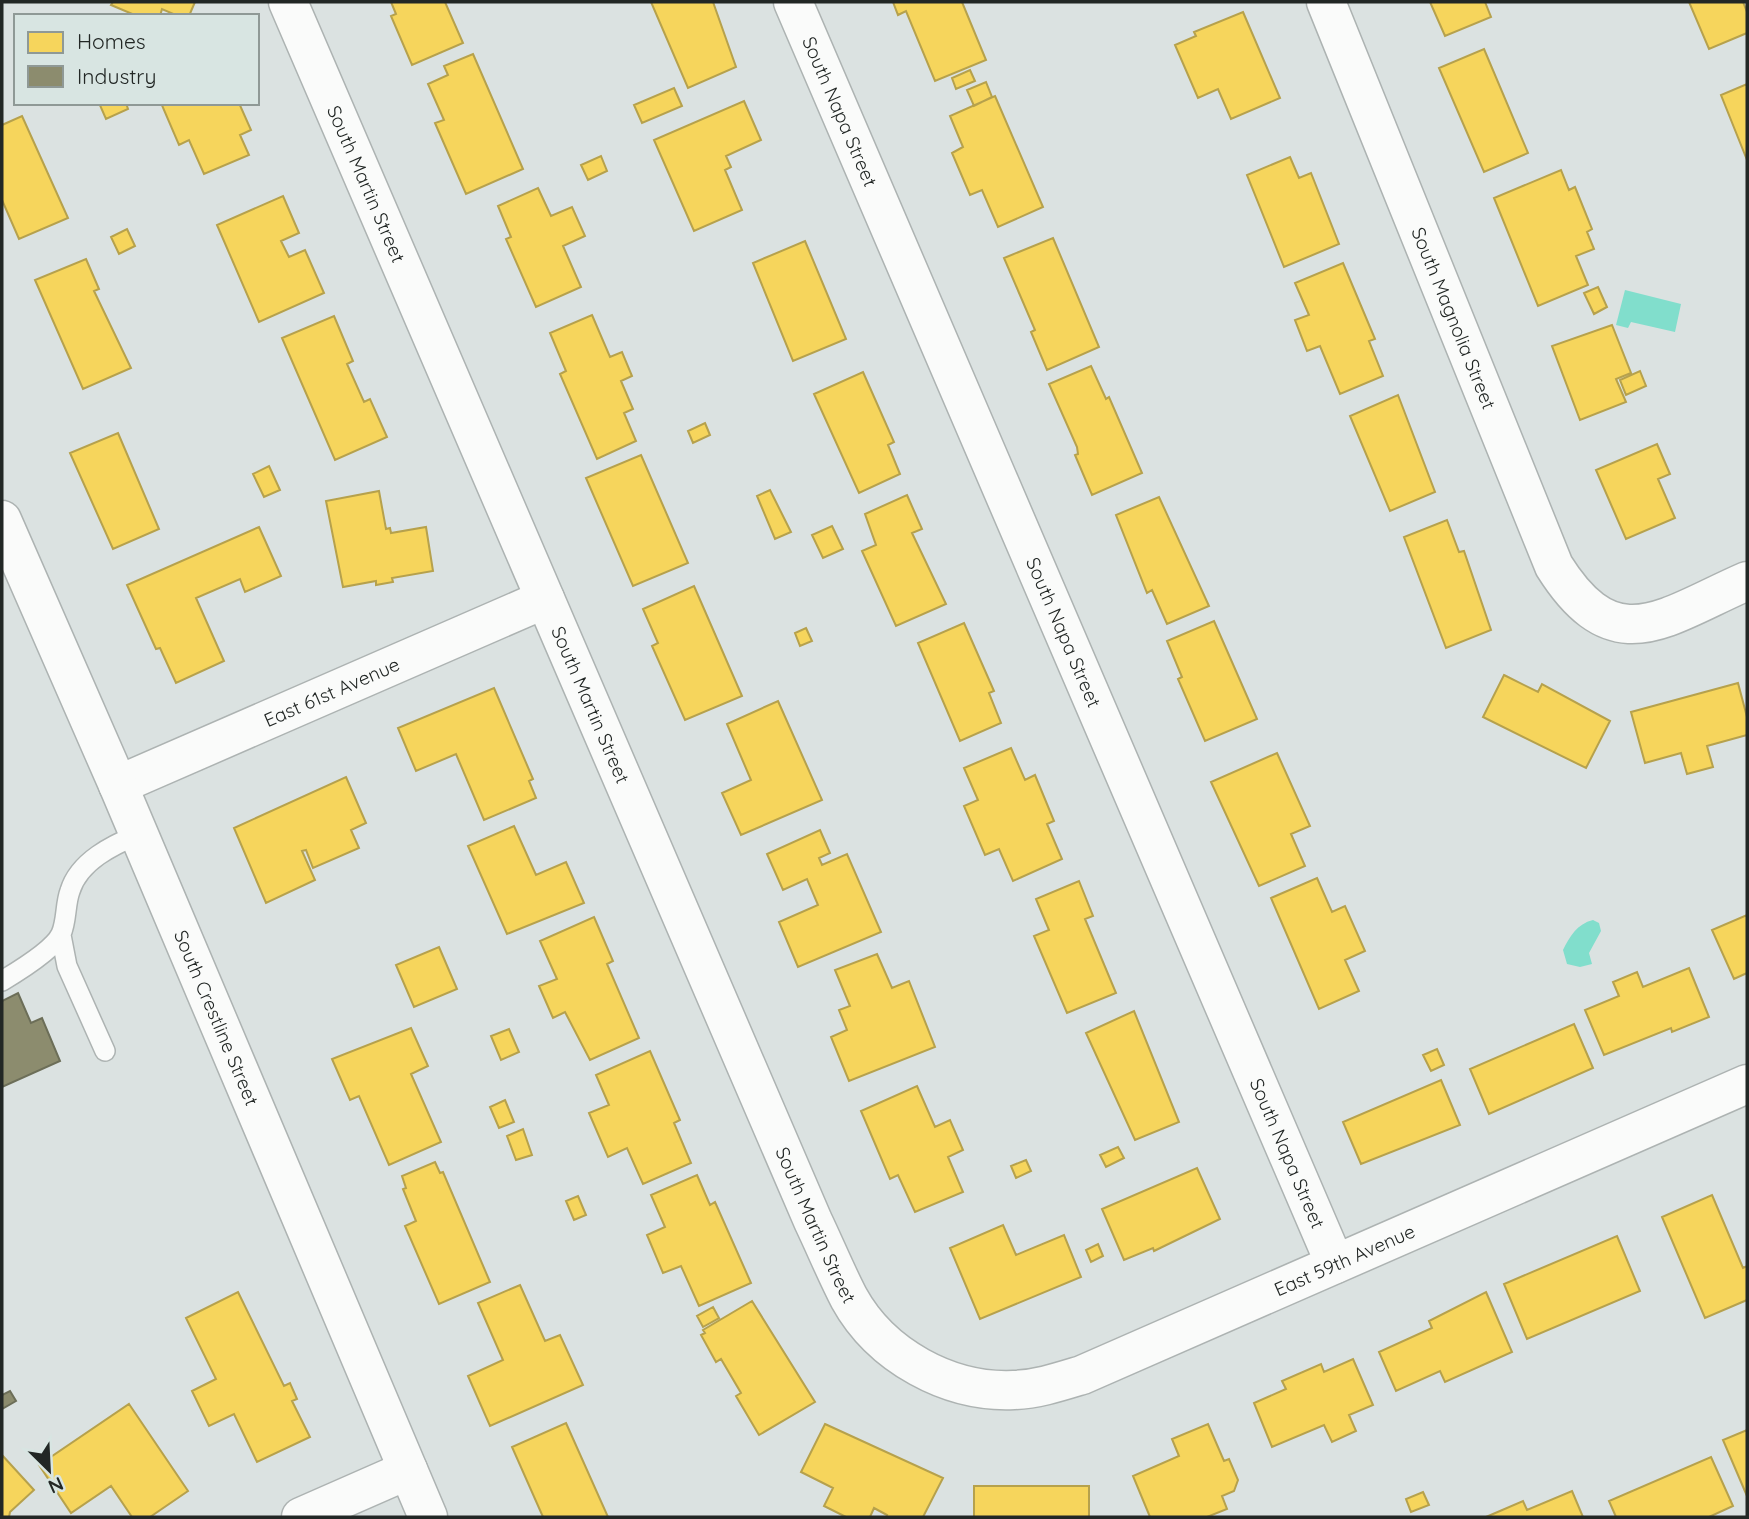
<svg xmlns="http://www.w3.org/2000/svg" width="1749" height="1519" viewBox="0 0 1749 1519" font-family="Quicksand,sans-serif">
	<rect width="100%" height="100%" fill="#dbe2e1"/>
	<path fill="#81decc" d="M1625,290l56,14 -6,28 -44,-10 -3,6 -12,-3z
		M1593,920l6,3 2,8 -12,22 3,11 -12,3 -13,-3 -4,-14c7,-14 14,-26 30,-30z"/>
	<path fill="#f6d55c" stroke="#b6a14c" stroke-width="2" d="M113,2h82l-6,14h-11l-16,-7 -2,7h-23l-26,-11z
		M391,2h54l18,41 -51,22 -21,-49 5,-2z
		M651,2h62l23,65 -48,21z
		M893,2h69l24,58 -51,21 -29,-70 -8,4z
		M1430,2h55l6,15 -46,19z
		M1689,2h54l4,10v21l-38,16z
		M1243,12l37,86 -49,21 -13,-30 -20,9 -23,-53 21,-9 -2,-4z
		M1484,49l44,104 -44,19 -45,-104z
		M473,54l50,115 -57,25 -31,-71 9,-3 -16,-36 20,-9 -4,-9z
		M970,70l5,11 -19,8 -4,-11z
		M986,82l6,15 -18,9 -7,-16z
		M1747,84v76l-26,-65z
		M674,88l8,18 -40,17 -8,-18z
		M995,96l48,111 -45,20 -16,-37 -12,5 -18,-42 11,-6 -13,-31z
		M744,101l17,39 -35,16 5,11 -6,3 17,40 -48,21 -40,-91z
		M99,103h27l2,6 -22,10z
		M161,103h78l12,27 -11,5 9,20 -45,19 -15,-34 -10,5z
		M22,116l46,102 -49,21 -17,-39v-75z
		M601,156l6,15 -19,9 -7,-15z
		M1290,157l9,21 12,-5 28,71 -55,23 -37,-92z
		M1561,170l8,20 6,-3 17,42 -5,3 7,17 -18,7 12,29 -50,21 -44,-108z
		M538,188l13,28 21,-9 13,29 -22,10 18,41 -45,20 -30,-68 5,-2 -13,-31z
		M283,196l16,37 -18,8 8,16 16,-7 19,43 -65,29 -42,-97z
		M127,229l8,17 -16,8 -8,-17z
		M1053,238l46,109 -52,23 -16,-38 4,-2 -31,-72z
		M805,241l41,98 -53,22 -40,-98z
		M86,259l13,30 -5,2 37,77 -48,21 -48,-109z
		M1343,263l32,76 -6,2 14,35 -43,18 -20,-48 -13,5 -12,-31 14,-5 -14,-32z
		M1598,287l9,20 -13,7 -10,-21z
		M592,315l18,42 12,-5 10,24 -11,5 12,28 -9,4 12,28 -39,18 -37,-85 6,-3 -16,-38z
		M334,316l19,45 -6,3 17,38 6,-3 17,38 -52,23 -53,-122z
		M1612,325l19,48 -15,6 10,23 -46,18 -28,-74z
		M1091,366l15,33 3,-2 33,76 -50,22 -17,-40 3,-1 -1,-7 -28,-63z
		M1640,371l6,15 -20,9 -6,-15z
		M863,372l31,70 -6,3 12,29 -41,19 -45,-99z
		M1398,395l37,97 -45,19 -40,-95z
		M705,423l5,12 -17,8 -5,-12z
		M118,433l41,96 -46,20 -43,-96z
		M1657,444l13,30 -12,5 17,39 -49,21 -30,-69z
		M641,455l47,108 -55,23 -47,-108z
		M269,466l11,24 -16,7 -11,-23z
		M770,490l21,42 -16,7 -18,-43z
		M379,491l7,38 4,-1 1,5 35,-6 7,44 -41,7 1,4 -17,3v-4l-33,6 -17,-86z
		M907,495l15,34 -10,4 34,71 -50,22 -34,-75 14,-6 -11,-31z
		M1159,497l50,109 -42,18 -15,-34 -5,3 -31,-78z
		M1447,520l12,32 5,-1 27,79 -45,18 -42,-111z
		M832,526l11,23 -20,9 -11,-23z
		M259,527l22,49 -36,16 -5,-13 -44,19 28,63 -48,22 -16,-35 -4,1 -29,-64z
		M694,586l48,110 -57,24 -33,-74 6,-3 -15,-34z
		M1214,621l43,98 -52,22 -27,-62 4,-2 -15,-36z
		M964,623l30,68 -5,2 12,30 -41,18 -42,-98z
		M806,628l6,13 -12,5 -5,-13z
		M1504,675l34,17 4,-8 68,37 -24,47 -103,-51z
		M1738,683l9,34v18l-40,11 6,21 -26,7 -6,-21 -36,10 -14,-51z
		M494,688l39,91 -4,2 7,17 -52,22 -28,-66 -40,17 -18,-43z
		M778,701l44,99 -81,35 -19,-42 29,-13 -24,-56z
		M1011,748l14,32 10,-5 19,46 -7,3 15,35 -49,22 -14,-32 -14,6 -21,-49 14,-6 -14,-32z
		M1277,753l33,73 -19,8 14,32 -46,20 -48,-104z
		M346,777l20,46 -15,7 8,18 -46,20 -7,-18 -4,1 13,29 -49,23 -32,-75z
		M514,826l22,49 30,-13 18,41 -77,31 -39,-88z
		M820,830l10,23 -11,5 3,7 25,-11 34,78 -83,35 -19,-45 39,-17 -11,-26 -24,11 -16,-36z
		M1317,878l15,34 13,-6 20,45 -20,9 14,31 -40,18 -48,-111z
		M1079,881l14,35 -8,3 31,74 -49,20 -33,-77 15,-6 -13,-31z
		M1747,915v58l-13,6 -22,-49z
		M594,917l19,44 -6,3 32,74 -49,22 -25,-48 -12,6 -14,-32 18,-7 -17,-38z
		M439,947l18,42 -43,18 -18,-42z
		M877,954l15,34 17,-7 26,66 -86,34 -18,-44 16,-7 -8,-20 11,-4 -15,-36z
		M1689,968l20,49 -37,15 -1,-4 -67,27 -19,-45 34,-14 -6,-14 24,-10 6,15z
		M1134,1011l45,111 -44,18 -49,-107z
		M1574,1024l19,44 -104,46 -19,-45z
		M411,1028l17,38 -17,8 30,68 -52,23 -30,-69 -9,4 -18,-41z
		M509,1029l10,23 -18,8 -10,-24z
		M1437,1049l7,16 -13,6 -8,-16z
		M650,1051l30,69 -6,3 17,40 -48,21 -16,-36 -19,9 -19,-44 20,-8 -13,-30z
		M1441,1080l19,45 -99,39 -18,-42z
		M917,1086l18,41 15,-7 13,30 -15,7 15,35 -48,20 -17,-37 -8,4 -29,-68z
		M505,1100l9,22 -15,6 -9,-21z
		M523,1129l9,26 -16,5 -9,-24z
		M1118,1147l6,11 -18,9 -6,-12z
		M1026,1160l5,11 -15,7 -5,-12z
		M435,1162l5,11 3,-1 47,110 -51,22 -34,-78 11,-5 -13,-32 3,-1 -4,-12z
		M1197,1168l23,51 -66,32 -1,-3 -29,12 -22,-51z
		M697,1175l13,30 5,-3 36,81 -52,23 -18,-40 -18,7 -16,-38 18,-8 -14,-32z
		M1712,1195l31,73 4,-2v34l-42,18 -43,-101z
		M578,1196l8,19 -12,5 -8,-19z
		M1003,1225l13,30 48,-20 17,42 -101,42 -30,-71z
		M1617,1236l23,55 -113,48 -23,-55z
		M1098,1244l5,12 -12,6 -5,-12z
		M520,1285l25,56 15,-6 23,50 -93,41 -22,-50 35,-16 -25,-57z
		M238,1292l46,94 6,-3 7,16 -5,2 18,36 -53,25 -23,-48 -25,12 -17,-35 24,-12 -30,-61z
		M1486,1292l26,60 -67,30 -5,-11 -44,20 -17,-39 53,-24 -3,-7z
		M752,1301l63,101 -56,33 -23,-39 5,-3 -20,-34 -5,3 -15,-27 4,-2 -2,-3z
		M713,1307l6,11 -16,9 -6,-11z
		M1353,1359l20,46 -24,10 7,16 -24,11 -8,-17 -52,22 -18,-44 32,-14 -4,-8 39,-17 3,8z
		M129,1404l59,87 -38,26h-18l-21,-31 -40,27 -32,-48z
		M566,1423l42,94h-65l-31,-70z
		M825,1424l118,54 -20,39h-37l1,-2 -13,-7 -4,9h-24l-22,-11 9,-18 -32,-16z
		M1208,1424l16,37 5,-2 9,21 -4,11 -12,5 5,13 -20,8h-57l-17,-41 46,-20 -7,-17z
		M1747,1430v66l-24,-56z
		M2,1455l32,35 -24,22 -1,5h-7z
		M1711,1457l22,49 -24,11h-93l-7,-16z
		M974,1486h115v31h-115z
		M1572,1491l11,26h-97l37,-16 4,9z
		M1423,1492l6,13 -18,7 -5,-13z"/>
	<path fill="#8c8c6e" stroke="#6c6e58" stroke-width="2" d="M18,993l13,30 11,-5 18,43 -58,26v-86z
		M10,1391l6,10 -14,8v-14z"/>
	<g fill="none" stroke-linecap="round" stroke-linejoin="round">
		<defs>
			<path id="service" d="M61,935l6,31 38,85
				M2,981c15,-9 52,-32 59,-47 6,-13 4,-30 9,-43 9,-30 43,-46 69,-57"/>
			<g id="minor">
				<path id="s1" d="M288,2l525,1219c12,25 23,52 36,77 32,58 100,95 165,92 24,-1 45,-8 68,-15l665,-291"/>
				<path id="s2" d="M793,2l542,1262"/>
				<path id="s3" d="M1326,2l228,564c61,97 110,51 193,15"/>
				<path id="s4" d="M118,785l427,-186"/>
				<path d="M301,1517l107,-47"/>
			</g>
			<g id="tertiary">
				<path id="s5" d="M2,520l116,265 310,732"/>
			</g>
		</defs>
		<use href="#service" stroke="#adb3b2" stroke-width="22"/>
		<use href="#minor" stroke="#adb3b2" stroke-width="41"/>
		<use href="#tertiary" stroke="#adb3b2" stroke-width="41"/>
		<use href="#service" stroke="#fafbfa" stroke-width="19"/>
		<use href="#minor" stroke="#fafbfa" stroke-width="38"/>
		<use href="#tertiary" stroke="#fafbfa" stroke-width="38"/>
	</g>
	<g text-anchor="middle" stroke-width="7" stroke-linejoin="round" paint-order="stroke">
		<g font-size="19" fill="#222725" stroke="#d8e5e2">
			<text dy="7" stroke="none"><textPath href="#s2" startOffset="119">South Napa Street</textPath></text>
			<text dy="7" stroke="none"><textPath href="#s1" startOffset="198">South Martin Street</textPath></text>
			<text dy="7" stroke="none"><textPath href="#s3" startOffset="341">South Magnolia Street</textPath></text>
			<text dy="7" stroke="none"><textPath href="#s2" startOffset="686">South Napa Street</textPath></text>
			<text dy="7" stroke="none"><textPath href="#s4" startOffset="233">East 61st Avenue</textPath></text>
			<text dy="7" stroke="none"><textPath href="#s1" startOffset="765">South Martin Street</textPath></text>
			<text dy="7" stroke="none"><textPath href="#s5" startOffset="542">South Crestline Street</textPath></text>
			<text dy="7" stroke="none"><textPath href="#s2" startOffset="1253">South Napa Street</textPath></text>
			<text dy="7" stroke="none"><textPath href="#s1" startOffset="1332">South Martin Street</textPath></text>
			<text dy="7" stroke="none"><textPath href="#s1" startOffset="1967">East 59th Avenue</textPath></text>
		</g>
	</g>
	<rect width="1749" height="1519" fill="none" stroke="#222725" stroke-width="7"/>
	<rect x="14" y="14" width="245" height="91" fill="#d8e5e2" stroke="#8f9996" stroke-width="2"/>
	<rect x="28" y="32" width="35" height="21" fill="#f6d55c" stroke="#8f9996" stroke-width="2"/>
	<text x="77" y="49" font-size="21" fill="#222725">Homes</text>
	<rect x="28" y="66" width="35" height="21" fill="#8c8c6e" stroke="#8f9996" stroke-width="2"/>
	<text x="77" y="84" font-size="21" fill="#222725">Industry</text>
	<g transform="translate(49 1470) rotate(156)" stroke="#d8e5e2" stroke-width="5" paint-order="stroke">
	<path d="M0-5L12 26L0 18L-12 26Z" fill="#222725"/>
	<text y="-10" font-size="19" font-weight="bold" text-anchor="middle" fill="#222725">N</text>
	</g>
</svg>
